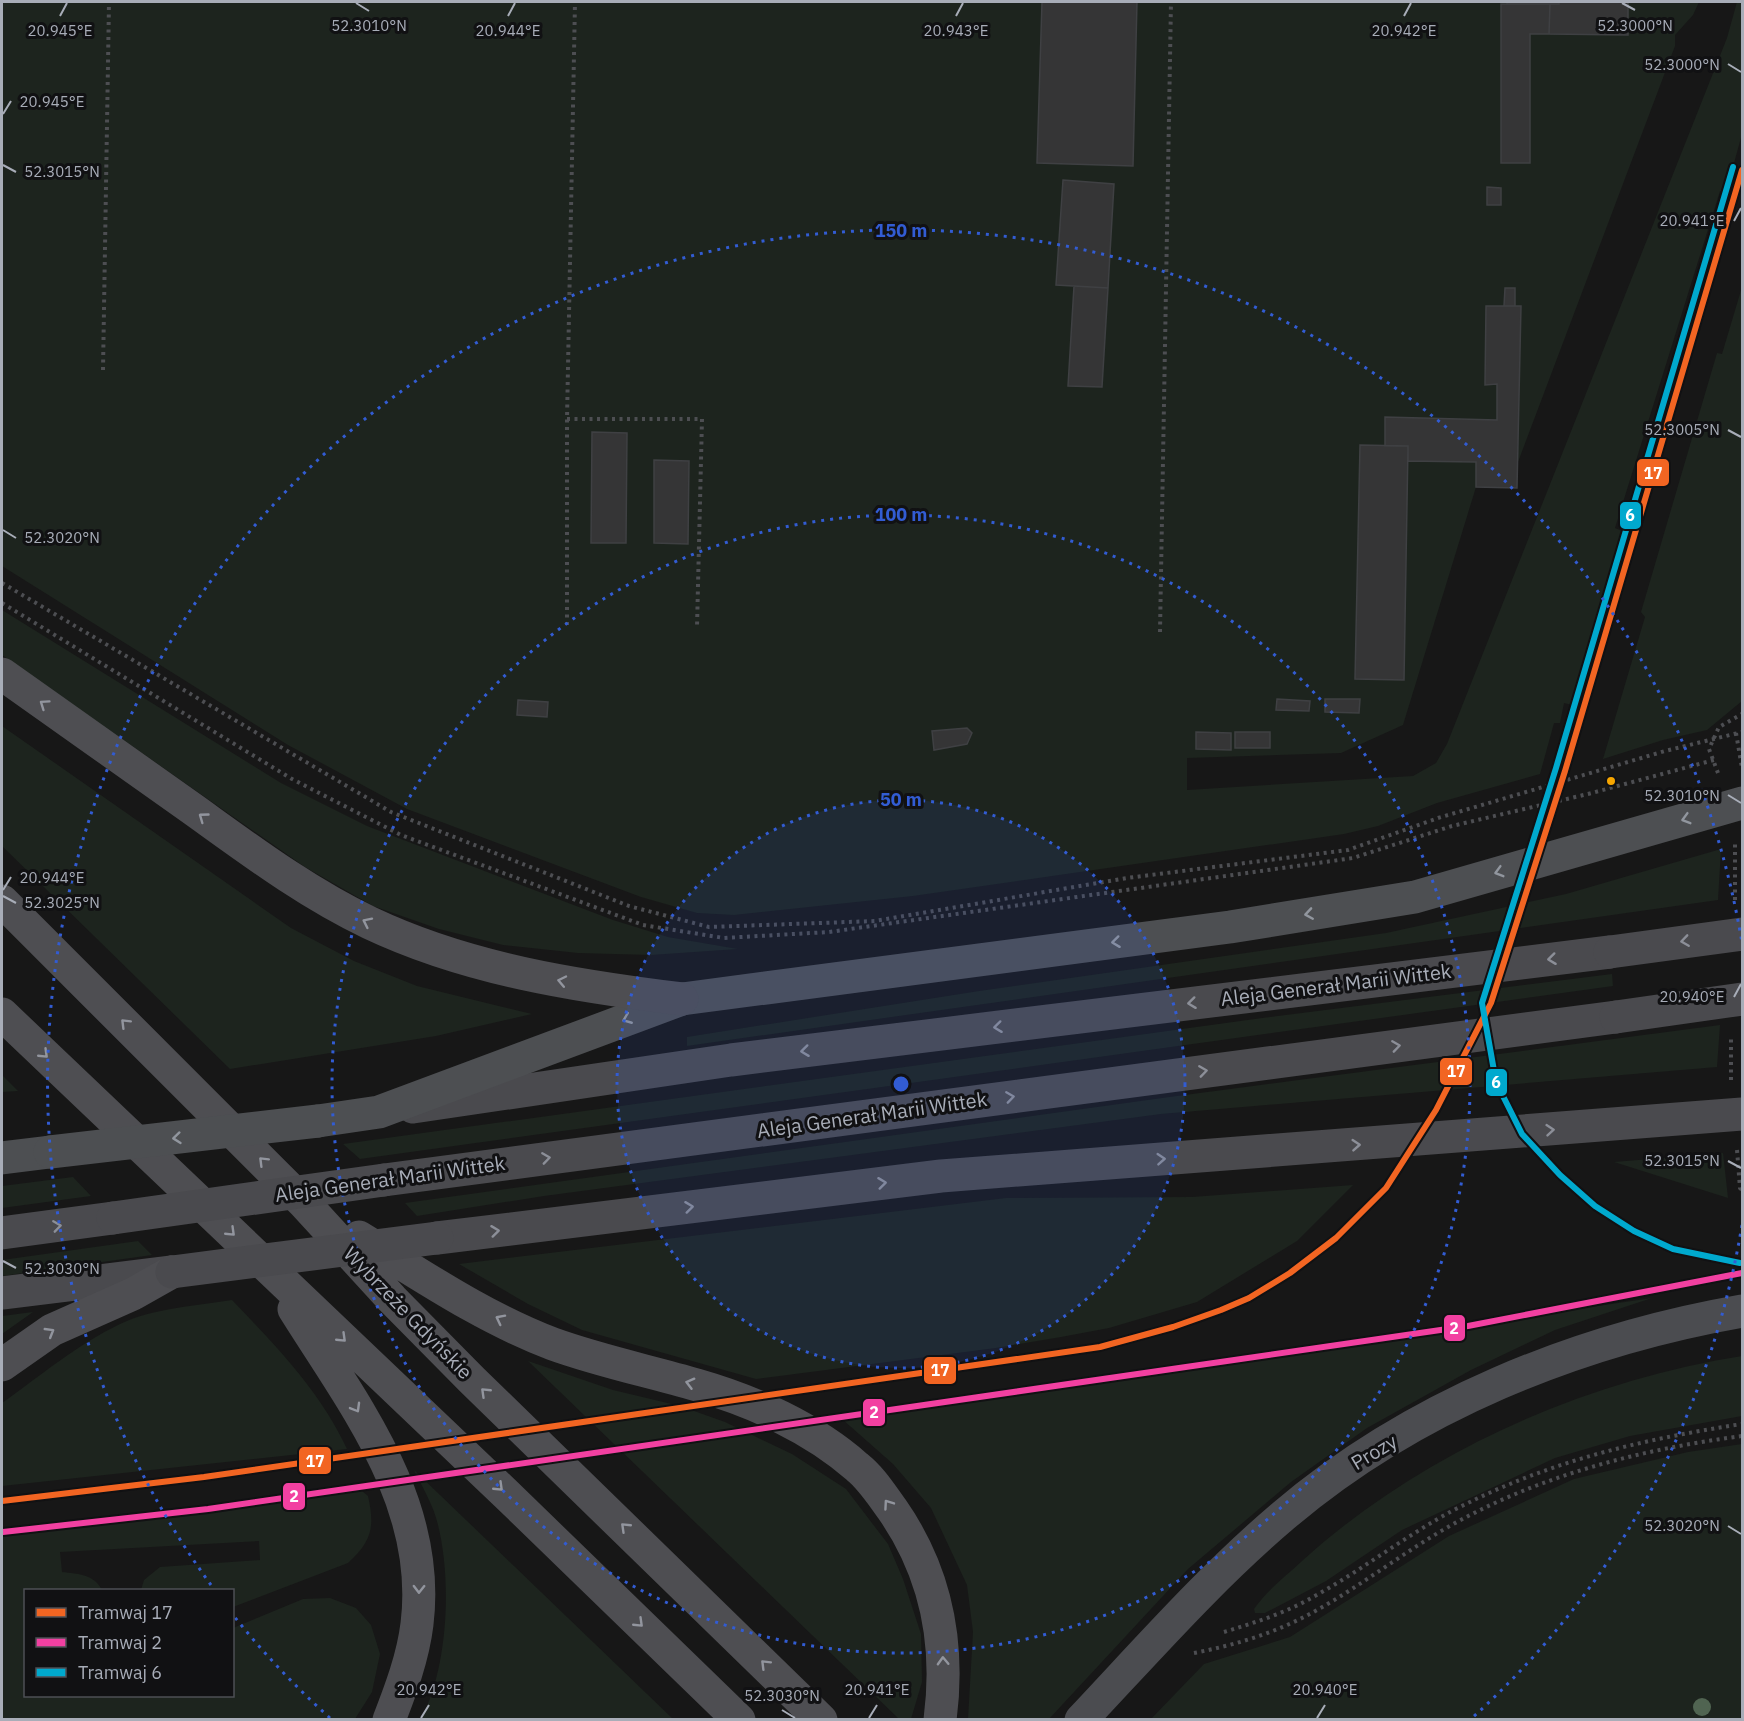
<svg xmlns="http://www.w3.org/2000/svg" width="1744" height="1721" viewBox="0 0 1744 1721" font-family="'IBM Plex Sans',sans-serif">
	<rect width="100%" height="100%" fill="#171717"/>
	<path fill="#1d241e" d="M2,2h1697l-6,13 -18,20v11l-157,416 -1,26 -41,-1 -73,238 -62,28 -154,5v32l226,-14 23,-13 11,-19 280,-706 10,-36h5v132l-16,58 -6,-1 -105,337 7,3 -50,174 -8,-2 -4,20h-6l-14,51 -103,29 -59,23 -34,8 -431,62 -179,19 -37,-2 -56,-16 -234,-88 -119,-64 -286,-179z
		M1742,287v414l-35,29 -44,10 -60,19 42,-142 -4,-5 76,-259 5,1z
		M2,610l279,173 86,43 246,94 55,17 70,12 -87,6 -73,-2 -75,-8 -64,-16 -66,-23 -68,-39 -303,-212z
		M2,726l289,202 63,33 63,25 115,28 -96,22 -206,33 -228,-223z
		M1721,849l-3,51 -1031,146v-9l292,-46 407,-58 180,-39z
		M1612,974l1,12 -1253,173 -17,-15 912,-125z
		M1720,1025l-3,42 -556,47 -617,82 -127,20 -12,-13 757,-105z
		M2,1075l16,16 -16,1z
		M1723,1153l5,45 -114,-36z
		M73,1177l18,19 -89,12v-22z
		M1353,1185l-56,56 -100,61 -88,26 -48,9 -65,11 -240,31 -174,-49 -54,-26 -69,-40 547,-66 186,-1z
		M138,1241l14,14 -150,21v-16z
		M1652,1298l-97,32 -84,40 -104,58 -76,54 -103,87 -139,150h-81l5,-87 -6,-47 -36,-77 -38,-44 -51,-45z
		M232,1300c44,46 88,91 115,149l-345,37v-83c38,-27 76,-59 118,-79 34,-16 76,-18 112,-24z
		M33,1312l-31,22v-18z
		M1742,1356v60l-112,20 -75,22 -153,72 -76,51 -61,32h-10l-1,-4c13,-19 31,-32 48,-48 120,-109 282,-180 440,-205z
		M528,1361l85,29 67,16 45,16 67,32 54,35 42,55 15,35 18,55 1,48 -11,37 -13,-1z
		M1742,1444v275h-591l53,-55 86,-27 159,-101 125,-57 114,-27z
		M414,1470l259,249h-252c27,-51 31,-138 17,-194 -4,-19 -16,-38 -24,-55z
		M362,1491l6,5c7,31 4,45 -20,67l-115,44 -1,-17h-91l3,-10 16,-13 100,-7 -1,-19 -199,11 2,20c16,2 32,2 40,18h-76v106h206l1,-68 70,-29 27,-1 26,10 15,17 9,29 -8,38 -17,27h-353v-184z"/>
	<path fill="#353536" stroke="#3f4043" stroke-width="1.5" d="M1042,2h95l-4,164 -96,-3z
		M1507,2h52v2h-52z
		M1559,2h69v33l-79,-1 1,-30h9z
		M1501,4h49l-1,30h-19v129h-29z
		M1063,180l51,4 -6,104 -52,-3z
		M1487,187l14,1v17h-14z
		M1074,286l34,2 -6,99 -34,-1z
		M1505,288h10v18h-11z
		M1486,306h35l-4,182 -41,-1v-25l-68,-1v-15h-23v-29l112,3v-36l-12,1z
		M592,432l35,1 -1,110h-35z
		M1360,445l48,1 -4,234 -49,-1z
		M654,460l35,1 -1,83 -34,-1z
		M1277,699l33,2 -1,10 -33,-1z
		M1325,699h35l-1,14 -34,-1z
		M518,700l30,2 -1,15 -30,-2z
		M967,728l5,5 -5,11 -33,6 -2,-19z
		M1196,732l35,1v17l-35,-1z
		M1235,732h35v16h-35z"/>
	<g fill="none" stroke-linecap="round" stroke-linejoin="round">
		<path stroke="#4d4e52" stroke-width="4" stroke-dasharray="3 4.5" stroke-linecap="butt" d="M103,370l6,-368
			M567,419h135l-5,208
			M2,583l389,229 238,94 80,21 166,-6 252,-43 221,-28 90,-32 227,-67 77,-19
			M2,603l290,176 109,56 242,90 81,13 105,-6 524,-74 99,-32 136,-32 126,-34
			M567,625v-206l8,-417
			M1160,632l11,-630
			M1736,733l6,35
			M1718,773l-9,-24 10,-22 23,-13
			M1735,900v-58
			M1731,1080v-44
			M1737,1150l3,38 2,2
			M1224,1632c26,-8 52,-16 76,-28 53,-27 100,-65 152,-93 94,-49 186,-71 290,-87
			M1194,1653c36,-7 71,-17 104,-33 55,-27 104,-68 159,-98 88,-48 186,-73 285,-86"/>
		<path stroke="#4b4c50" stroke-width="33" d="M1081,1720c66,-70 129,-142 202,-204 129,-110 294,-176 459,-205"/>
		<path stroke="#4a4a4e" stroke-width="33" d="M413,1107l318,-47 879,-108
			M384,1180l1232,-163
			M2,1233l111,-15
			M437,1238l504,-62 801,-62
			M2,1293l170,-21"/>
		<path stroke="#4d4f52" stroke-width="33" d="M318,1121l61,-9 303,-113 548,-72 185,-30 327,-94
			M2,1158l48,-6"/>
		<path stroke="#4e4e52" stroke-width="33" d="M2,674c64,45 128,91 192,136 57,41 113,83 176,113 97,46 206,63 312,76
			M2,901l302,302 88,96 80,81 349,340
			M2,1014l504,480 233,226
			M359,1237c62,38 125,81 194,107 47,17 96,27 144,41 56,16 116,43 160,82 14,11 24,27 35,42 44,63 58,135 48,211
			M294,1309c60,96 138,194 123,315 -4,33 -16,65 -28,96
			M2,1365l50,-35 81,-36 39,-22"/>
		<path stroke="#4a4a4e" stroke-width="33" d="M1610,952l132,-18
			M1616,1017l126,-18
			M113,1218l271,-38
			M172,1272l265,-34"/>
		<path stroke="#4d4f52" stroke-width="33" d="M50,1152l268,-31"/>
		<defs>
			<path id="tram-1" d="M2,1501l202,-24 896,-130 73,-20 48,-17 28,-12 41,-25 46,-35 50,-50 50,-78 55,-107 74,-232 177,-601"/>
			<path id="tram-2" d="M3,1532l205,-23 1260,-183 274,-53"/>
			<path id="tram-3" d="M1733,167l-177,601 -74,235 14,79 26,52 38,41 35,31 39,25 39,18 67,14"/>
		</defs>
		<use href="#tram-1" stroke="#111113" stroke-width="10"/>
		<use href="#tram-2" stroke="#111113" stroke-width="10"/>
		<use href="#tram-3" stroke="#111113" stroke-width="10"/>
		<use href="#tram-1" stroke="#f26522" stroke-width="6"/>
		<use href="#tram-2" stroke="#f240a1" stroke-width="6"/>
		<use href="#tram-3" stroke="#00a9ce" stroke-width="6"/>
	</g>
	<circle fill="#506451" cx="1702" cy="1707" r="9"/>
	<defs><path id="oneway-chevron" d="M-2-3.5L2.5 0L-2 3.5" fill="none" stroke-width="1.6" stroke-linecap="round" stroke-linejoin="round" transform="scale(1.5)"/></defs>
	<g stroke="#92959e">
		<use href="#oneway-chevron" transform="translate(44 704) rotate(-145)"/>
		<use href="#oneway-chevron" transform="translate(203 817) rotate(-144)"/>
		<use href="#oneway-chevron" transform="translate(367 922) rotate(-154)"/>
		<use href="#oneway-chevron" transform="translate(562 981) rotate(-168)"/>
		<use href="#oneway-chevron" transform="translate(125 1023) rotate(-135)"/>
		<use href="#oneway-chevron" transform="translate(44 1054) rotate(44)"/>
		<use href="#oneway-chevron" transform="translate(263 1161) rotate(-135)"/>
		<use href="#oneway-chevron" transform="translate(231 1232) rotate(44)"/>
		<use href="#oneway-chevron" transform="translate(500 1319) rotate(-153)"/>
		<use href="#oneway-chevron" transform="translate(50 1332) rotate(-31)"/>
		<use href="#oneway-chevron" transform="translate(342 1338) rotate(44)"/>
		<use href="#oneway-chevron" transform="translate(690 1383) rotate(-165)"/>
		<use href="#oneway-chevron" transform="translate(485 1392) rotate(-136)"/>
		<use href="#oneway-chevron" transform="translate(356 1408) rotate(60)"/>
		<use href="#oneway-chevron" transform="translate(499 1487) rotate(44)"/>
		<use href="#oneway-chevron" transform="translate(888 1504) rotate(-125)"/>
		<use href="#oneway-chevron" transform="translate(625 1527) rotate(-136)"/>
		<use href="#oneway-chevron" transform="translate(419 1589) rotate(91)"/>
		<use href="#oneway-chevron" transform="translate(639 1623) rotate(44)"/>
		<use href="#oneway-chevron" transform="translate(943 1661) rotate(-92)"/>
		<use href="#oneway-chevron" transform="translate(765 1664) rotate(-135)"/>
	</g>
	<g stroke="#91969e">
		<use href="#oneway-chevron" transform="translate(1686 819) rotate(164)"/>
		<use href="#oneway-chevron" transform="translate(1499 872) rotate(164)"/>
		<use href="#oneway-chevron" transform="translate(1309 914) rotate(171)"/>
		<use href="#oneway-chevron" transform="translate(1116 942) rotate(173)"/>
		<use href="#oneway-chevron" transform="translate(627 1019) rotate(158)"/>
		<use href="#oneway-chevron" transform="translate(177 1138) rotate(174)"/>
	</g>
	<g stroke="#8c8f98">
		<use href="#oneway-chevron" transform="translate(1685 941) rotate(172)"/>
		<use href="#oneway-chevron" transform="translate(1552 959) rotate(173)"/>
		<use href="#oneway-chevron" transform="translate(1192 1003) rotate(173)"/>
		<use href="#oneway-chevron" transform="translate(998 1027) rotate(173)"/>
		<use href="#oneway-chevron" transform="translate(1396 1046) rotate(-8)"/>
		<use href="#oneway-chevron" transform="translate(805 1051) rotate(173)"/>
		<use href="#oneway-chevron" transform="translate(1203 1071) rotate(-8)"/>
		<use href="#oneway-chevron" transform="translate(1010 1097) rotate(-8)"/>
		<use href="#oneway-chevron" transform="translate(1550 1130) rotate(-5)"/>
		<use href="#oneway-chevron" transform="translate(1356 1145) rotate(-4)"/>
		<use href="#oneway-chevron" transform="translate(546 1158) rotate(-8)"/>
		<use href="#oneway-chevron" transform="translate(1161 1159) rotate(-4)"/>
		<use href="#oneway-chevron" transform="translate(882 1183) rotate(-7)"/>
		<use href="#oneway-chevron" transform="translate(689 1207) rotate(-7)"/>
		<use href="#oneway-chevron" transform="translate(57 1226) rotate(-8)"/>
		<use href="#oneway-chevron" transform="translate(495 1231) rotate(-7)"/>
	</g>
	<path fill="none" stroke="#a8adb8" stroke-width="2" d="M356,3l13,8M1622,3l13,7M60,16l7,-13M508,16l7,-13M956,16l7,-13M1404,16l7,-13M1728,64l13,8M3,114l8,-13M3,165l13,7M1734,221l7,-13M1728,430l13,7M3,530l13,8M1728,795l13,8M3,890l8,-13M3,896l13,7M1734,997l7,-13M1728,1161l13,7M3,1261l13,7M1728,1526l13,8M782,1710l13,8M421,1718l8,-13M869,1718l8,-13M1317,1718l8,-13"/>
	<circle cx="901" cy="1084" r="284" fill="#325cd3" fill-opacity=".12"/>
	<g fill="none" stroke="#325cd3" stroke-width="3" stroke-dasharray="3 6">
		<circle cx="901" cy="1084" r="284"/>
		<circle cx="901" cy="1084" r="569"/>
		<path d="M1742 1225A853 853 0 0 1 1472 1718M330 1718A853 853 0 0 1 233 1615M211 1585A853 853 0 1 1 1742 943"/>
	</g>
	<circle fill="#f7a600" stroke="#111113" stroke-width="2" cx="1611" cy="781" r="5"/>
	<g text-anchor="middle" stroke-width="6" stroke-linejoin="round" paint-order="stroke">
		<g font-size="20" fill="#a8adb8" stroke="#111113">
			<text transform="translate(1336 985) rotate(-7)" y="7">Aleja Generał Marii Wittek</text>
			<text transform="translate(872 1115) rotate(-8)" y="7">Aleja Generał Marii Wittek</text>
			<text transform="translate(390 1179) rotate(-8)" y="7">Aleja Generał Marii Wittek</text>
			<text transform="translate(408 1313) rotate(46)" y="7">Wybrzeże Gdyńskie</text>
			<text transform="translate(1374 1452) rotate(-31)" y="7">Prozy</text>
		</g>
	</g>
	<g font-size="15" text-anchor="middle" fill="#a8adb8" stroke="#111113" stroke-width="6" stroke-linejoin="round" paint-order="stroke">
		<text x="1635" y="31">52.3000°N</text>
		<text x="369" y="31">52.3010°N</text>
		<text x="60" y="36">20.945°E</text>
		<text x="508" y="36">20.944°E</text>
		<text x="1404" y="36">20.942°E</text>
		<text x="956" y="36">20.943°E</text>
		<text x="1682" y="70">52.3000°N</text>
		<text x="52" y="107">20.945°E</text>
		<text x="62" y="177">52.3015°N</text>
		<text x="1692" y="226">20.941°E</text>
		<text x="1682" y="435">52.3005°N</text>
		<text x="62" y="543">52.3020°N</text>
		<text x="1682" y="801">52.3010°N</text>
		<text x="52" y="883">20.944°E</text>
		<text x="62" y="908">52.3025°N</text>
		<text x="1692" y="1002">20.940°E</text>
		<text x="1682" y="1166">52.3015°N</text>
		<text x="62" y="1274">52.3030°N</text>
		<text x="1682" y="1531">52.3020°N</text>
		<text x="429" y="1695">20.942°E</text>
		<text x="877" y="1695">20.941°E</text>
		<text x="1325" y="1695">20.940°E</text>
		<text x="782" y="1701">52.3030°N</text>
	</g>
	<circle cx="901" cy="1084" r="9" fill="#325cd3" stroke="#111113" stroke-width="3"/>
	<g font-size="18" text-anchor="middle" font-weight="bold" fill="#325cd3" stroke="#111113" stroke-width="6" stroke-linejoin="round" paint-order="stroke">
		<text x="901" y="237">150 m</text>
		<text x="901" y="521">100 m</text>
		<text x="901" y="806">50 m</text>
	</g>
	<g stroke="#111113" stroke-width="2">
		<rect x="1636" y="458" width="34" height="29" rx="6" fill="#f26522"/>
		<rect x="1619" y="501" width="23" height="29" rx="6" fill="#00a9ce"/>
		<rect x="1439" y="1057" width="34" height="29" rx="6" fill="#f26522"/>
		<rect x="1485" y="1068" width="23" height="29" rx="6" fill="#00a9ce"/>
		<rect x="1443" y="1314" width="23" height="28" rx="6" fill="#f240a1"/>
		<rect x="923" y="1356" width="34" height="29" rx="6" fill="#f26522"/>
		<rect x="862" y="1398" width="24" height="29" rx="6" fill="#f240a1"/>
		<rect x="298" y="1446" width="34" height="29" rx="6" fill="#f26522"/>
		<rect x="282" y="1482" width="24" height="29" rx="6" fill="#f240a1"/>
	</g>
	<g font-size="16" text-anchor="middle" font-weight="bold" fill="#fff">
		<text x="1653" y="479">17</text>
		<text x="1630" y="521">6</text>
		<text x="1456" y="1077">17</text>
		<text x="1496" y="1088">6</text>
		<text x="1454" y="1334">2</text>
		<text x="940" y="1376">17</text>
		<text x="874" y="1418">2</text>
		<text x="315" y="1467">17</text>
		<text x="294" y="1502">2</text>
	</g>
	<rect width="1744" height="1721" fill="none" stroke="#a8adb8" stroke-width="6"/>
	<rect x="24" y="1589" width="210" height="108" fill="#111113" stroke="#4d4f55" stroke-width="1.5"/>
	<rect x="36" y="1608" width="30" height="9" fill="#f26522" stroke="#4d4f55" stroke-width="1.5"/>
	<text x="78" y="1619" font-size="18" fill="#a8adb8">Tramwaj 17</text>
	<rect x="36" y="1638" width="30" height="9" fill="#f240a1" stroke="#4d4f55" stroke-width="1.5"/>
	<text x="78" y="1649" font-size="18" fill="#a8adb8">Tramwaj 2</text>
	<rect x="36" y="1668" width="30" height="9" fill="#00a9ce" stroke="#4d4f55" stroke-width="1.5"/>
	<text x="78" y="1679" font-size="18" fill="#a8adb8">Tramwaj 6</text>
</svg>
